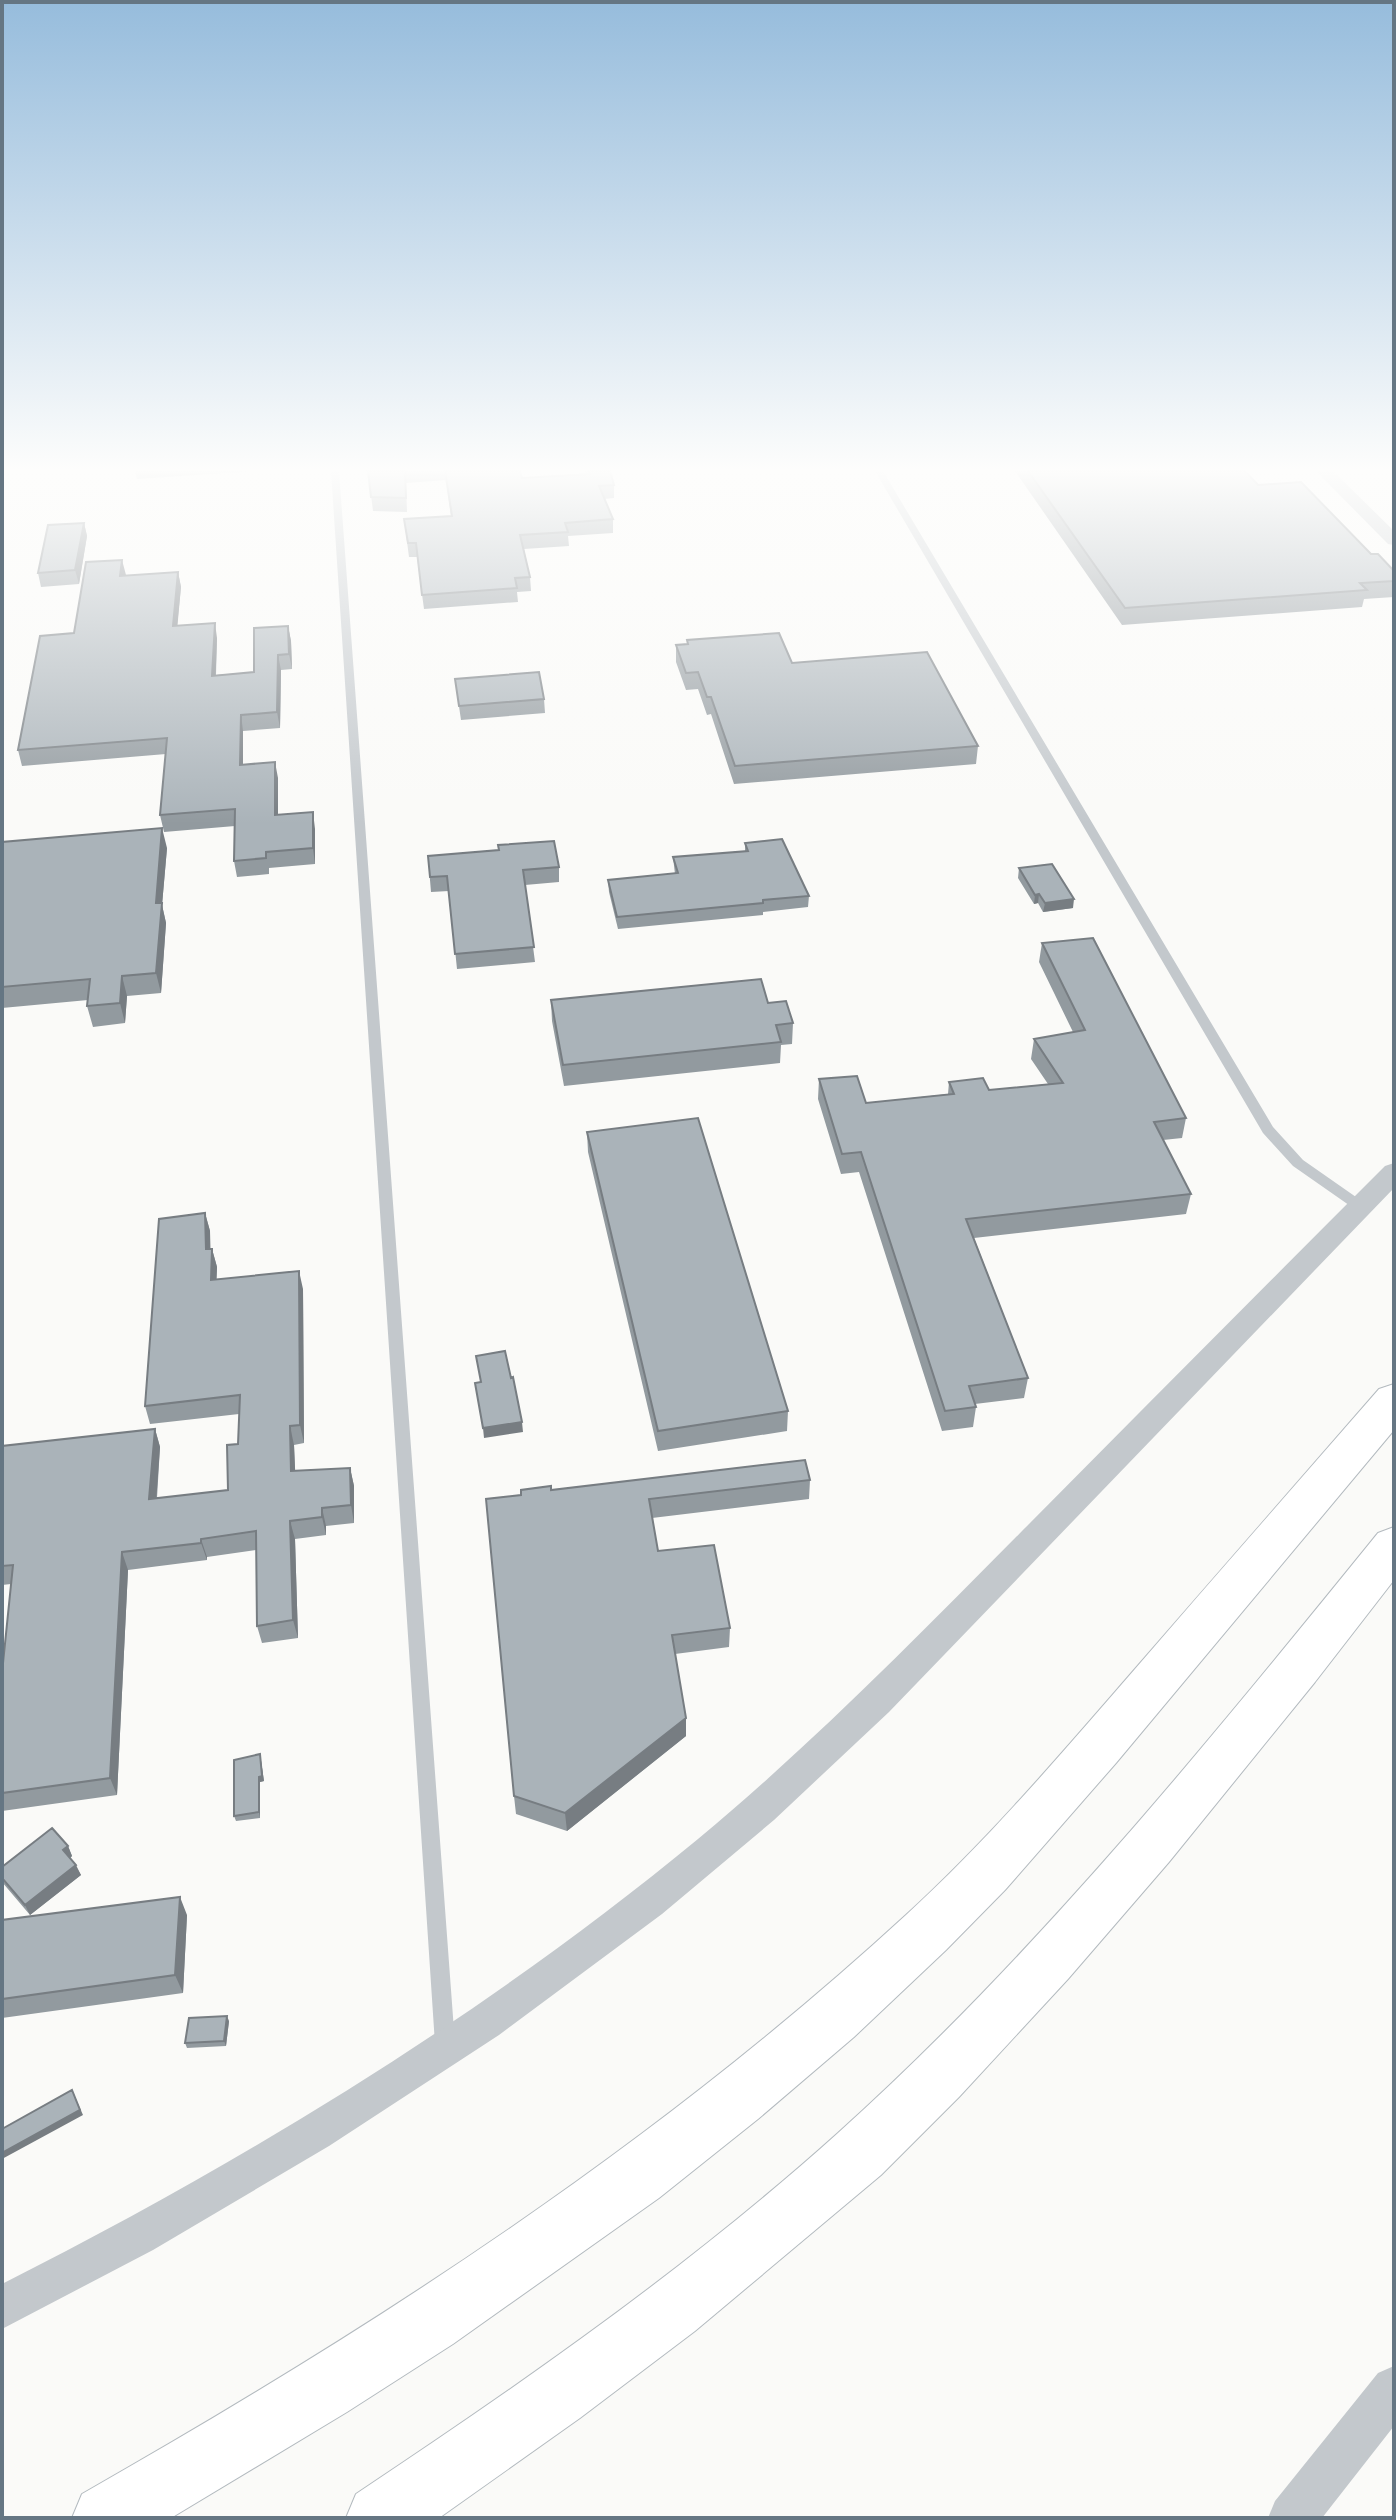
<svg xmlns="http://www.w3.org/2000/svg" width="1396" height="2520" viewBox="0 0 1396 2520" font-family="Overpass,sans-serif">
	<rect width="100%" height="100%" fill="#fafaf8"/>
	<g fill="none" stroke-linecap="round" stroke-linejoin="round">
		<defs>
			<path id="secondary" d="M1394,1384v46l-278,333 -111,127 -59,60 -92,87 -96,82 -99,79 -206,146 -106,68 -176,106h-99l10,-24c294,-167 575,-350 824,-579 83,-76 156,-162 229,-246 81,-94 163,-187 244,-280z
				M1394,1527v53l-79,102 -146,180 -101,117 -109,118 -78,78 -186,156 -115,87 -141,100h-93l10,-24c167,-111 333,-227 482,-361 199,-179 372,-393 540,-600z"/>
		</defs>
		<use href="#secondary" stroke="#b3babf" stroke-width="2"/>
		<path fill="#c3c8cc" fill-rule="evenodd" d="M331,471h8l116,1573 -3,7 -7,3 -7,-3 -3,-7z
			M875,471h8l390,656 30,33 63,44 2,3 -2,3h-10l-63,-44 -30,-33z"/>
		<path fill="#c3c8cc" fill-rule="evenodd" d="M1316,471h17l61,60v14l-6,-1z
			M1394,1163v25l-505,524 -115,108 -112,94 -163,121 -170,111 -176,104 -151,79v-45c245,-124 484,-270 696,-445 118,-98 224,-207 332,-316 118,-119 236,-238 355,-357z
			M1394,2366v60l-72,92h-54l7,-17 103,-128z"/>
		<use href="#secondary" fill="#fff" fill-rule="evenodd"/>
	</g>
	<path fill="#929a9f" d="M135,471h120l-118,8z
		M368,471h152l2,7 64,-4 -1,-3h25l4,14v13l-10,1 9,20v14l-45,3 1,10 -45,3 6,28 1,14 -14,1 1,10 -94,7 -7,-52h-8l-5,-38 47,-3 -5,-36 -40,3 1,29 -34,-1z
		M1015,471h230l13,14 113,69 23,17v26l-30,2 -2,8 -240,18z
		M84,523l3,13 -8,48 -38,3 -3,-14z
		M178,572l3,15 -4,39 40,12 -1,37 38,-3 34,-46 3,15 1,28 -11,1 -1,58 -37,3v33l35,14v37l37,14v35l-46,4v6l-32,3 -3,-16 1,-35 -71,6 -4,-17 6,-61 -144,12 -4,-16 56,-117 52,-57z
		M687,640l105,23 186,83 -2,18 -242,20 -23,-70 -4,1 -9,-26 -12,1 -10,-28v-17l11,-1z
		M455,679l89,20 1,14 -84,7z
		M2,842l165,6 -5,57 4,18 -5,70 -34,3 -2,27 -32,4 -6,-21 1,-6 -86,8z
		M745,843l64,53 -1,11 -45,5v3l-145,14 -9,-37 -1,-12 67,-6 -2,-17 72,-6z
		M428,856l131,11v15l-34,3 10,77 -78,7 -8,-78 -18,1z
		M1019,868l54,40 -30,4 -5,-9 -4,1 -16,-26z
		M1042,943l144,175 -4,20 -19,2 28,54 -5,20 -212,24 54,140 -4,20 -49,6 1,3 -3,20 -31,4 -83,-259 -18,2 -23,-75 1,-20 47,24 82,-9 1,-12 40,8 59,-6 -17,-25 3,-20 39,-7 -34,-70z
		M551,1000l242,23 -1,21 -11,1 -1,18 -216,23 -12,-65z
		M587,1132l201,279 -1,20 -129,20 -70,-299z
		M205,1213l5,18v18h2l5,18 -1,13 87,9 1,154 -10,2 1,26 55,-3 4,18v37l-28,3v9l-31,4 3,99 -36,5 -5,-17 -1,-76 -49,7v3l-79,10 -11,225 -115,16v-138l9,-89 -9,1v-139l153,-17 5,18 -3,51 71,-8 10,-46 1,-30 -89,10 -5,-18z
		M810,1480l-1,19 -157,19 6,33 72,77 -1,19 -54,7 11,82 -119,95 -51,-17 -2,-18 7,-301 30,-5z
		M260,1754l4,27 -4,1v36l-24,3 -2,-5z
		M68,1846l4,10 -2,2 11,17 -51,40 -28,-33v-15z
		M187,1915l-4,78 -181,25v-98z
		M229,2021l-3,25 -39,2 -2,-5z"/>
	<path fill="#777d82" d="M84,523l3,13 -8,48 -4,-14z
		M122,560l4,15 -3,16 -3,-15z
		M178,572l3,15 -5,54 -3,-15z
		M215,623l2,15 -2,53 -3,-15z
		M288,626l3,15 1,28 -3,-15z
		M278,655l3,15 -1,58 -3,-16z
		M241,715l2,16v50l-3,-16z
		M275,762l3,16v54l-3,-17z
		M313,812l2,17v35l-2,-16z
		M162,828l5,20 -5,57 4,18 -5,70 -5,-20v-70z
		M1039,894l-1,9 -4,1 1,-9z
		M1074,899l-1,9 -30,4 2,-9z
		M122,976l5,20 -2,27 -5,-20z
		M205,1213l5,18 1,37 -5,-19z
		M212,1249l5,18 -1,32 -5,-19z
		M299,1271l4,18 1,154 -4,-18z
		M522,1422l1,10 -39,6 -1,-10z
		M290,1426l4,19 2,45 -5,-19z
		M155,1429l5,18 -5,70 -6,-18z
		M350,1468l4,18v37l-3,-18z
		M322,1508l4,18v9l-4,-18z
		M290,1521l5,18 3,99 -5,-18z
		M201,1539l6,18v3l-6,-17z
		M122,1552l6,18 -11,225 -7,-17z
		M686,1718v18l-119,95 -2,-18z
		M260,1754l4,27 -4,1v36l-1,-6v-35z
		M68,1846l4,10 -4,4 -5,-10z
		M76,1865l5,10 -51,40 -5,-10z
		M180,1897l7,18 -4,78 -8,-18z
		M227,2016l2,5 -3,25 -2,-5z
		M72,2090l11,25 -81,44v-6z"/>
	<path fill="#aab3b9" stroke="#777d82" stroke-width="2" d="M368,471h37l1,27 -35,-1z
		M445,471h75l2,7 68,-4 -1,-3h21l4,14 -15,1 14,33 -48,4 3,9 -48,3 10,42 -15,1 2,10 -95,7 -6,-52h-8l-4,-24 48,-3z
		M1028,471h217l13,14 43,-3 70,72h7l16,17v10l-34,2 7,7 -242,18z
		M84,523l-9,47 -37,3 10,-48z
		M122,560l-2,16 58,-4 -5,54 42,-3 -3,53 42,-4v-44l34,-2 1,28 -11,1 -1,57 -36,3 -1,50 35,-3v53l38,-3v36l-47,4v6l-32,3 1,-52 -75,6 7,-77 -149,12 22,-114 34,-3 12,-71z
		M779,633l13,30 135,-11 51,94 -243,20 -24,-69h-4l-9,-25 -12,1 -10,-28 12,-1 -1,-4z
		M539,672l5,27 -85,7 -4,-27z
		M162,828l-6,75h6l-6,70 -34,3 -2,27 -33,3 3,-27 -88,8v-145z
		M782,839l27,57 -46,4v3l-146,14 -9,-37 70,-7 -5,-16 75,-6 -3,-8z
		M554,841l5,26 -36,3 11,77 -79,7 -8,-78 -17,1 -2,-21 71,-6 -1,-5z
		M1052,864l22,35 -29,4 -6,-9 -4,1 -16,-27z
		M1093,938l93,180 -32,4 37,72 -225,25 62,159 -59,8 7,21 -31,4 -84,-259 -19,2 -23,-75 38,-3 9,27 88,-9 -5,-12 34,-4 6,12 74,-7 -29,-44 51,-9 -43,-87z
		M761,979l7,24 18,-2 7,22 -17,2 5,17 -218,23 -12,-65z
		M698,1118l90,293 -130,20 -71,-299z
		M205,1213l1,36h6l-1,31 88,-9 1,154 -10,1 1,45 59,-3 1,37 -29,3v9l-32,4 3,99 -36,6 -1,-95 -55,8v4l-79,9 -12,226 -108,15v-120l11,-108 -11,1v-120l153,-17 -6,70 79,-9 -1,-45 11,-1 2,-49 -95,11 14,-187z
		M505,1351l6,27 2,-1 9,45 -39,6 -8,-45 6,-1 -5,-26z
		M805,1460l5,20 -161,19 9,52 56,-6 16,83 -58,7 14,83 -121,95 -51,-17 -28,-297 35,-4v-5l30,-4v4z
		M260,1754l2,22 -3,1v35l-25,4v-56z
		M52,1828l16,18 -5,4 13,15 -51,40 -23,-27v-11z
		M180,1897l-5,78 -173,24v-79z
		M227,2016l-3,25 -39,2 4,-25z
		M72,2090l8,20 -78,43v-24z"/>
	<linearGradient id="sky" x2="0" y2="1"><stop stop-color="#96bcdc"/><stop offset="0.57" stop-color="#fdfdfc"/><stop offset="1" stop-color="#fdfdfc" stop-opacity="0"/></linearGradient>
	<rect width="1396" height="824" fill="url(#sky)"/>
	<rect width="1396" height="2520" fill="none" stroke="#657683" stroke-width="8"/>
</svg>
